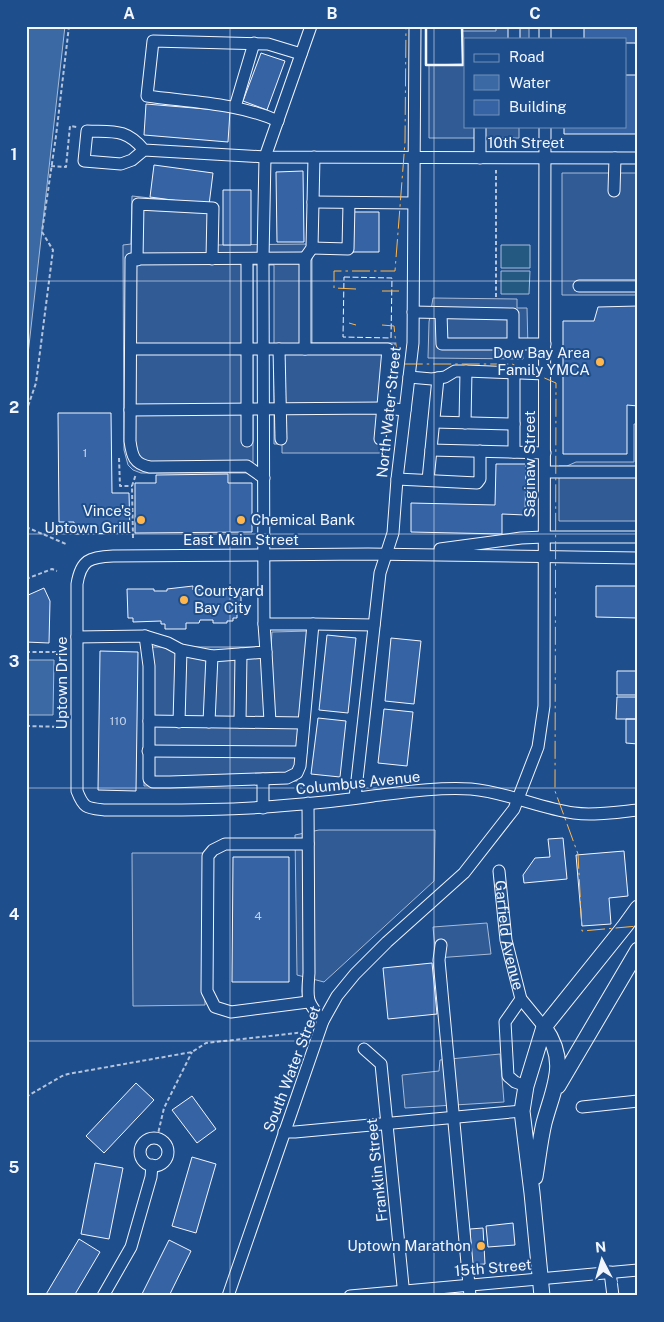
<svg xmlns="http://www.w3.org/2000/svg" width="664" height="1322" viewBox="0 0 664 1322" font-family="'Public Sans',sans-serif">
	<rect width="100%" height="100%" fill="#1f4e8c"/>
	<path fill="#245a82" stroke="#a8bbd7" d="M501,245h29v23h-29z
		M501,271h29l-1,23h-28z"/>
	<path fill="#305b95" stroke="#a8bbd7" d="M496,26h33v13h-64v87h54v12h-90v-73l34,-1 -1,-33h34z
		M562,173h76v122h-76z
		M132,196l82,9v40l98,-1v99h83l-10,110h-103v-9h-8v-179h-21v208h-112l-8,-3 -5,-5 -4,-15 -1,-205 8,-1z
		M433,298l84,1v9h10l1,41h-6l1,10 -95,-1 1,-36z
		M634,424h4v97h-79v-55h8l9,-4h58z
		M311,631l-14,150 -153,5 1,-139h126l1,-15z
		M319,830h116l-1,51 -110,101 -27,-7 -2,-140z
		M132,853h72l1,152 -72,1z
		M487,923l4,31 -55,4 -3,-31z
		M500,1054l4,48 -99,6 -3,-33 37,-4 1,-11z"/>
	<path fill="#3b69a3" stroke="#a8bbd7" d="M26,26h39l-39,346z
		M26,660h28l-1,55h-27z"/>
	<path fill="#3563a3" stroke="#f2f6ff" d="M584,26h54v22l-3,-5h-10v-4h-41z
		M261,53l24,8 -18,49 -24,-9z
		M625,75h13v59h-74v-8h61z
		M146,104l84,7 -2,31 -84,-7z
		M154,165l59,8 -4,32 -59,-8z
		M303,171l1,71h-27l-1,-70z
		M223,190h28v55h-28z
		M353,212h26v40h-26z
		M638,306v100l-11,-1v49h-64v-133h31l4,-14z
		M58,413h53l1,80h17l1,40 -56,1v-12h-15z
		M496,464h30l-1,51 -23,-1v20l-91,-2v-29l84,2z
		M228,474v9h24v49l-117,1v-50h21v-8z
		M193,586v4l34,-2v2h14v19h-4v9h-4v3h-6v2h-14v-3h-13l-1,3h-13v6h-21v-5h-4v-3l-28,1v-4h-5l-1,-29h27v2h13v-2z
		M596,586h42v32l-42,-1z
		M44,588l6,13 -1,42 -23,-1v-46z
		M327,635l29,3 -8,75 -29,-3z
		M391,638l30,3 -7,63 -29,-3z
		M100,651l38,1 -2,139 -38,-1z
		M617,671h21v24h-21z
		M617,697h21v22h-22z
		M384,709l29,3 -6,54 -29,-3z
		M318,718l28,3 -6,56 -29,-3z
		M626,719h12v25l-12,-1z
		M563,838l4,41 -43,4 -1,-8 12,-17 15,-1 -2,-18z
		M624,851l4,45 -19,2 2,26 -29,2 -6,-71z
		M233,857h56v125h-57z
		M432,963l5,51 -49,5 -5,-51z
		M136,1083l18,17 -50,53 -18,-17z
		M192,1096l24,33 -19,14 -25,-33z
		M192,1157l24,7 -20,69 -24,-7z
		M95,1163l28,5 -14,71 -28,-5z
		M513,1223l2,22 -27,2 -2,-21z
		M483,1228l2,36 -13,1 -2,-36z
		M79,1239l21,13 -26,44h-29z
		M169,1240l22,11 -22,45h-28z"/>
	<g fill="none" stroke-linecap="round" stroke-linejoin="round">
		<defs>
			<g id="minor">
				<path d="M514,26v13"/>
				<path d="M545,39v-13"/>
				<path d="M235,107l19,-64"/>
				<path d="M278,121c-40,-18 -88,-19 -131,-25l6,-55 115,3 33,10"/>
				<path d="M480,126v32"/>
				<path d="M144,150l-12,10 -11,4 -37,-3 3,-30c26,1 39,-3 57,19l121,7 373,1"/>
				<path d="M614,191l1,-33"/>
				<path d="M313,202l100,1"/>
				<path d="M312,248l36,1 1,-46"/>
				<path d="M305,258l7,-10 2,-91"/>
				<path d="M137,260l1,-56 75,4 -1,51"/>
				<path d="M579,286h59"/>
				<path d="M413,312l100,2v29"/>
				<path d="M441,313l1,31h103"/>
				<path d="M131,349h257l-8,90"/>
				<path d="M279,349l2,90"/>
				<path d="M409,377l23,2 13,-2 10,-6h11l79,3"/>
				<path d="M130,410l253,-2 22,2"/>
				<path d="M434,422l80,2"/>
				<path d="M465,423l1,-52"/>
				<path d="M247,441v-182"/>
				<path d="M431,450l114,3"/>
				<path d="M514,452v-79"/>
				<path d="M545,472h93"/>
				<path d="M264,478l-17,-12 -97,1c-16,-3 -18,-11 -20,-26l1,-182 174,-1v91"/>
				<path d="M397,479l80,4 3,-4v-28"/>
				<path d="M428,480l10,-102"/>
				<path d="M440,549l81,-11 23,-1h94"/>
				<path d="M638,558l-270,-4 -255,2c-24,1 -32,4 -36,28v207c7,18 10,17 28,19 62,0 124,1 185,-5 28,-2 56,-5 83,-9 32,-4 65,-9 98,-7 35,3 68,19 103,24 20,3 43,-1 64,-3"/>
				<path d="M313,624l61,1"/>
				<path d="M145,636l4,30v113l4,3h17l117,-4 10,-5 3,-7 13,-142h-49"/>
				<path d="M77,637l68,-1 23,7 13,7 31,6 54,-4 -2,-28 -1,-365 2,-102 46,-131"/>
				<path d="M266,652l4,70"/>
				<path d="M149,721l154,2"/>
				<path d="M179,722l2,-72"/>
				<path d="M209,722l3,-66"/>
				<path d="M240,722l1,-68"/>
				<path d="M148,751l153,1"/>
				<path d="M263,779v29"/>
				<path d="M355,798l25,-225 13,-40 4,-54 16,-136 2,-317"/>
				<path d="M308,803l1,170c-2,27 -3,28 14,48"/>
				<path d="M308,844h-83l-12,6 -5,6 -1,135 8,16 16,5 77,-10"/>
				<path id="s1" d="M499,871l7,69 15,59 23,28"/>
				<path d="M441,945l-2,15 31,336"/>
				<path d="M521,999l-16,23 3,54 7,6 11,4"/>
				<path d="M364,1049l17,15 23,232"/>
				<path d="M582,1107l56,-6"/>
				<path d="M284,1132h11l227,-21"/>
				<circle cx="154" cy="1152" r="14"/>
				<path d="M610,1272l3,24"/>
				<path d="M103,1296l28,-49 20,-70 1,-12"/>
				<path d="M228,1296l95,-275 14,-25 18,-22 32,-32 77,-69 50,-64 24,-62 6,-41 1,-580"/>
				<path d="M350,1296l288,-26"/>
			</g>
			<path id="major" d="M558,1086l80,-136
				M535,1177c3,-18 5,-37 9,-54 10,-37 25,-61 0,-96
				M542,1296l-10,-103 -10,-82 4,-25 18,-59 81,-101 13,-18"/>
		</defs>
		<use href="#minor" stroke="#f2f6ff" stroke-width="13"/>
		<use href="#major" stroke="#f2f6ff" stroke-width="17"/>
		<path stroke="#b3c4dc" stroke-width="2" stroke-dasharray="4 2.5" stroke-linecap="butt" d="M51,166l15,1 4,-41 7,1
			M496,297v-127
			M26,412l10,-29 17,-133 -11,-18 14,-96 13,-110
			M119,458l1,28h12
			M26,527l40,17
			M133,538l-1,-52 4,-12
			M26,579l26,-10 5,2
			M26,652h31
			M26,726l40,1
			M26,1097l36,-21 6,-2 124,-22 14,-9 100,-11
			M157,1138l7,-30 28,-56"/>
		<use href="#minor" stroke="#1f4e8c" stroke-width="11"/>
		<use href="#major" stroke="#1f4e8c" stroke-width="15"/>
		<path stroke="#f2f6ff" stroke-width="1" stroke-dasharray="6 2.5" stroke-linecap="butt" d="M344,277l48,1 -1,60 -48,-1z"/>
		<path stroke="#f2f6ff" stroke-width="2.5" d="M426,26v39h37l-1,-39"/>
		<path stroke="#ffb74d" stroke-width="1" stroke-dasharray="18 4 2.5 4" stroke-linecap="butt" d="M356,289l-22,-1v-17h61l10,-129 1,-116
			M382,291h17
			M349,323l7,2
			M382,325l12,1 4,38h114l44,19 -1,408 23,63 4,77 56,-5"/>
	</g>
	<path fill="none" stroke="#f2f6ff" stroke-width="1" stroke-opacity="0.55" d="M230,26v1270M434,26v1270M26,281h612M26,534h612M26,788h612M26,1041h612"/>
	<g fill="#ffb74d" stroke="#1f4e8c" stroke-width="2">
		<circle cx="600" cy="362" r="5"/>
		<circle cx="141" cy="520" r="5"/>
		<circle cx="241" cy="520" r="5"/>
		<circle cx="184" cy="600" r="5"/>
		<circle cx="481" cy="1246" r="5"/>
	</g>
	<g text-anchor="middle" stroke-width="4" stroke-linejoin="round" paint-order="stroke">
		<g font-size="12" fill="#c3d1e8">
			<text x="85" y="457">1</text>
			<text x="118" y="725">110</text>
			<text x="258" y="920">4</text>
		</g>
		<g font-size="15" fill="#f2f6ff" stroke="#1f4e8c">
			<text x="526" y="148">10th Street</text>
			<text transform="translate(389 412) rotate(-84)" y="5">North Water Street</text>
			<text transform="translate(530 464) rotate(-90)" y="5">Saginaw Street</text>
			<text x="241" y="545">East Main Street</text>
			<text transform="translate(62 683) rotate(-90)" y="5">Uptown Drive</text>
			<text transform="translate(358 783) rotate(-6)" y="5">Columbus Avenue</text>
			<text dy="5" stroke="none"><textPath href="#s1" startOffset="65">Garfield Avenue</textPath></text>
			<text transform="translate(292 1069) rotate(-69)" y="5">South Water Street</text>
			<text transform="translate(377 1170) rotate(-96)" y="5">Franklin Street</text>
			<text transform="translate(493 1268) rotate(-5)" y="5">15th Street</text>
		</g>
		<g font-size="15" fill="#f2f6ff" stroke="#1f4e8c" text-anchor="end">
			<text x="590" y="358">Dow Bay Area<tspan x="590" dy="17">Family YMCA</tspan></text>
			<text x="131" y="516">Vince's<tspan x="131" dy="17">Uptown Grill</tspan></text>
			<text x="251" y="525" text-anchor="start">Chemical Bank</text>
			<text x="194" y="596" text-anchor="start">Courtyard<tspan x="194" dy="17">Bay City</tspan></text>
			<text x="471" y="1251">Uptown Marathon</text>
		</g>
	</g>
	<rect width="664" height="1322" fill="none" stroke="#1f4e8c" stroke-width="55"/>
	<rect x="464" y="38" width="162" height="90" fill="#1f4e8c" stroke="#7391ba"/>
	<rect x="474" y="54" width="25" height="8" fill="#1f4e8c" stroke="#7391ba"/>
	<text x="509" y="62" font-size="15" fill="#f2f6ff">Road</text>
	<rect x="474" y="75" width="25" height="15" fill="#3b69a3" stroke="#7391ba"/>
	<text x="509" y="88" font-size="15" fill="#f2f6ff">Water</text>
	<rect x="474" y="100" width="25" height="15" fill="#3563a3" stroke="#7391ba"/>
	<text x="509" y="112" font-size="15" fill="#f2f6ff">Building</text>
	<g transform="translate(602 1260) rotate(354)" stroke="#1f4e8c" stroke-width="4" paint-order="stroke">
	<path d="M0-4L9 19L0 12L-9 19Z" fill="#f2f6ff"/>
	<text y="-8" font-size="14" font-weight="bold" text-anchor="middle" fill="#f2f6ff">N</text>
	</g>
	<rect x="28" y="28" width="608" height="1266" fill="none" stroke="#f2f6ff" stroke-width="2"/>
	<g font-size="16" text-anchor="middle" font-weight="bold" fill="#f2f6ff">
		<text x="129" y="19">A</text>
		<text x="332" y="19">B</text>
		<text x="535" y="19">C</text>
		<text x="14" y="160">1</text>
		<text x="14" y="413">2</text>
		<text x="14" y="667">3</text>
		<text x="14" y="920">4</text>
		<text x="14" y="1173">5</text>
	</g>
</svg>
